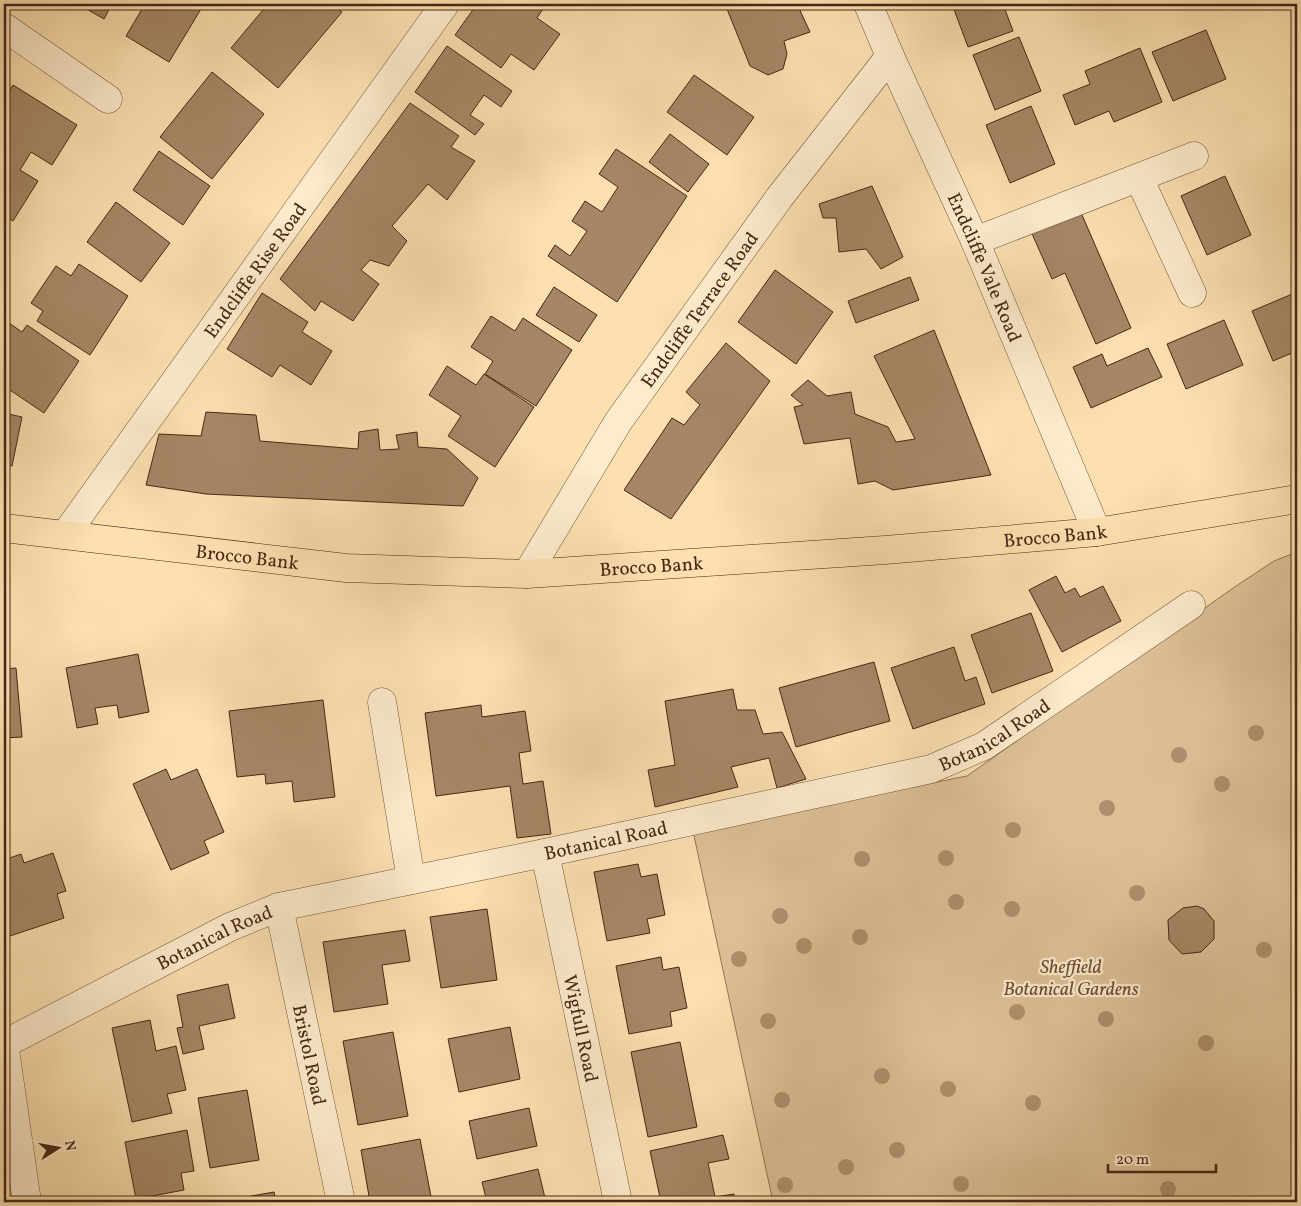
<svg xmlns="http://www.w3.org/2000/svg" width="1301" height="1206" viewBox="0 0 1301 1206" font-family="Vollkorn,serif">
	<rect width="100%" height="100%" fill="#fce0b0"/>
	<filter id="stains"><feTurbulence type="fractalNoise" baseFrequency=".004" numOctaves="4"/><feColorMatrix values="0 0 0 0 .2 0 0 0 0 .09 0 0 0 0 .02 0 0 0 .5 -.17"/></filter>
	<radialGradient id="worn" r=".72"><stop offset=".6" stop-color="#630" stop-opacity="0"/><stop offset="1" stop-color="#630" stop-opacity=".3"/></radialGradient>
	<path fill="#ddc096" stroke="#927356" d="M1297,552v650h-524l-80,-371 274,-55 269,-190 38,-25z"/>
	<path fill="#a58766" stroke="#472616" d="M78,4h34l-8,15z
		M145,4h10l6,3 2,-3h41l-35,58 -43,-26z
		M268,4h64l10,8 -64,76 -47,-40z
		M477,4h64l4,2 -8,12 23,16 -26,36 -23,-16 -10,14 -46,-33z
		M725,4h72l13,28 -26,9 3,13 -4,15 -15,6 -18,-9z
		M952,4h51l10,27 -45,16z
		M1206,30l20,49 -53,22 -21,-49z
		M1019,37l22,54 -46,19 -22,-55z
		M447,46l65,45 -11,16 -17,-12 -14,20 14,9 -9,11 -60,-43z
		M1140,48l22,54 -48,20 -5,-11 -34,14 -12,-30 27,-11 -5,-13z
		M212,72l52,42 -52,65 -52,-42z
		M694,75l60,42 -27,38 -60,-43z
		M13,85l64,40 -25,40 -21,-13 -11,18 18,11 -25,40 -9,-6v-115z
		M410,103l49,33 -8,11 24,14 -28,39 -19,-16 -36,42 15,15 -18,25 -19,-6 -9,10 18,14 -26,37 -32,-20 -6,10 -35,-32z
		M1031,106l24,58 -45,19 -24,-58z
		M670,134l39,30 -21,28 -39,-30z
		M616,149l71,47 -70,106 -69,-46 7,-11 15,11 17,-25 -15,-10 13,-20 17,11 16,-25 -19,-13z
		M159,151l51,35 -27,39 -50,-35z
		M1225,176l26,59 -44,20 -26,-59z
		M872,186l31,71 -22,12 -15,-20 -27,3 -3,-34h-13l-4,-14z
		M116,202l54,41 -29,39 -54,-40z
		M1079,208l52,120 -35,16 -31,-71 -13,6 -22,-50z
		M79,264l49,32 -38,59 -53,-34 6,-10 -12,-8 25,-37 15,10z
		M775,270l58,42 -37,52 -58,-42z
		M910,277l9,23 -63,23 -8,-22z
		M554,287l43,28 -18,27 -43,-27z
		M1297,292v59l-24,10 -21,-50z
		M262,293l46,29 -6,10 30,19 -21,34 -31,-20 -8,12 -45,-28z
		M491,316l24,15 8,-13 49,32 -36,56 -51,-32 8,-13 -22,-14z
		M1224,320l19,45 -57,24 -19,-45z
		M9,323l13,9 5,-7 52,36 -35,52 -40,-27v-55z
		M934,330l57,145 -98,15 -18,-9 -17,3 -8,-46 -46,6 -10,-37 9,-2 -12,-10 17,-15 19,16 24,-4 4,22 33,13 8,15 19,-3 -41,-83z
		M726,343l44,38 -99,138 -47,-29 48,-72 12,7 16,-20 -14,-13z
		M1148,348l14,29 -71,31 -18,-41 29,-13 5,12z
		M447,366l29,19 8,-11 50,33 -39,60 -47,-31 13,-20 -32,-21z
		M206,412l50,3 4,26 98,8 1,-17 19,-3 2,21 19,-1 -3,-14 21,-3 1,15 29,2 31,29 -15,28 -257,-12 -60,-9 13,-51 42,2z
		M4,413l18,4 -10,49 -8,-1z
		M1056,576l9,17 10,-5 5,9 23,-11 18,35 -59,31 -33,-62z
		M1031,613l22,58 -61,22 -21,-58z
		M954,647l11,34 11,-4 9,27 -72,25 -22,-61z
		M138,654l11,58 -30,6 -2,-13 -22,3 3,16 -21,4 -11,-60z
		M874,662l16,59 -94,26 -17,-59z
		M16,668l6,69 -18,1v-69z
		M733,689l4,21h18l8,24 19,-2 24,47 -29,9 -8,-30 -38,9 7,20 -83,20 -7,-37 27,-5 -10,-64z
		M323,700l12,97 -41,5 -2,-21 -26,3 -1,-10 -28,3 -8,-66z
		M481,705l1,12 43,-6 6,40 -12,2 4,31 20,-3 8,53 -34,4 -7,-52 -74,10 -11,-83z
		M166,769l5,11 26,-11 27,63 -20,9 5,12 -38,17 -38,-86z
		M53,853l13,38 -9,3 7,24 -54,18 -6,-20v-56l17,-6 3,9z
		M638,864l3,13 16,-3 8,41 -18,4 3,14 -43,8 -13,-69z
		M1197,906l7,3 10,12v18l-13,13 -19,2 -13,-14 -1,-20 15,-12z
		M487,909l10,71 -56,8 -11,-71z
		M405,930l5,31 -28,4 6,39 -54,8 -11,-70z
		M661,957l2,13 16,-3 8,41 -17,4 2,14 -43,8 -13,-68z
		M228,984l7,34 -36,8 5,23 -21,5 -6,-26 6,-1 -6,-32z
		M150,1020l6,31 20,-5 10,44 -19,4 5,19 -40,9 -20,-94z
		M510,1027l10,52 -61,13 -11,-53z
		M393,1032l15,84 -50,9 -15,-84z
		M680,1042l17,85 -49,10 -17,-85z
		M247,1090l12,70 -49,8 -12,-70z
		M529,1108l8,38 -60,13 -8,-38z
		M187,1130l7,41 -13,2 3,17 -48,9 -11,-57z
		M723,1135l6,24 -21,4 7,34 19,-3 1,8h-74l-11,-51z
		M420,1139l12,63h-62l-9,-52z
		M538,1169l8,33h-59l-5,-20z
		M274,1192l2,10h-58z"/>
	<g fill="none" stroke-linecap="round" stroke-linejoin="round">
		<defs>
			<g id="minor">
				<path id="s1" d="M868,4l22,52 85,185 122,291"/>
				<path d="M4,27l104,72"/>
				<path d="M1139,178l53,115"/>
				<path d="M975,241l219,-85"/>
				<path id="s2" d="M65,535l380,-531"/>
				<path id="s3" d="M527,574l91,-152 161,-224 111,-142"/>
				<path d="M382,702l29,178"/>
				<path id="s4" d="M545,853l73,349"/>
				<path id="s5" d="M279,907l62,295"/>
				<path d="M4,1043l23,159"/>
				<path id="s6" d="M4,1044l226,-117 49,-20 266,-54 386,-84 53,-23 207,-141"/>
			</g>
			<g id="major">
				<path id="s7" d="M4,528l342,40 181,6 358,-24 212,-18 200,-33"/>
			</g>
		</defs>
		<use href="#minor" stroke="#74543c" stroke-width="29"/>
		<use href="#major" stroke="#472616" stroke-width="29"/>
		<use href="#minor" stroke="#fdebcc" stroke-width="28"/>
		<use href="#major" stroke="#fce0b0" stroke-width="28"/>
	</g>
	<g fill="#ad8f6d">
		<circle cx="1256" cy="733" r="8"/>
		<circle cx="1179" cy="755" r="8"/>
		<circle cx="1222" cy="784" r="8"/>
		<circle cx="1107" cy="808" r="8"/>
		<circle cx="1013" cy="830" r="8"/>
		<circle cx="946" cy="858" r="8"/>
		<circle cx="862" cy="859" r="8"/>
		<circle cx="1137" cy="893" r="8"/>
		<circle cx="956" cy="902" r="8"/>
		<circle cx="1012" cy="909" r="8"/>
		<circle cx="780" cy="916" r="8"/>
		<circle cx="860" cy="937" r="8"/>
		<circle cx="804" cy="946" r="8"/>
		<circle cx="1264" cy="950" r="8"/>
		<circle cx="739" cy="959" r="8"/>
		<circle cx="1017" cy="1012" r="8"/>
		<circle cx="1106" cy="1019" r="8"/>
		<circle cx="768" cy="1021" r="8"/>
		<circle cx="1206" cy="1043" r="8"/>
		<circle cx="882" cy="1076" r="8"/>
		<circle cx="948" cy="1089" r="8"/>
		<circle cx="782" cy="1100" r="8"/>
		<circle cx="1033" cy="1103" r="8"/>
		<circle cx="897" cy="1150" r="8"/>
		<circle cx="846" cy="1167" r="8"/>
		<circle cx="961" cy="1184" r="8"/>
		<circle cx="785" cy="1185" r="8"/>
		<circle cx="1168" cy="1189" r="8"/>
	</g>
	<g text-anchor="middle" stroke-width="4.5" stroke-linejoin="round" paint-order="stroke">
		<g font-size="19" fill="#472616" stroke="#fdebcc">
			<text dy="7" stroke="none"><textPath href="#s1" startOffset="288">Endcliffe Vale Road</textPath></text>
			<text dy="7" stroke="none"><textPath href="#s2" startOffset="326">Endcliffe Rise Road</textPath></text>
			<text dy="7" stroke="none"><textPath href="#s3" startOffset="316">Endcliffe Terrace Road</textPath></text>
			<text dy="7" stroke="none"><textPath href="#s7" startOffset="1055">Brocco Bank</textPath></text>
			<text dy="7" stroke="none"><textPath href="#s7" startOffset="245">Brocco Bank</textPath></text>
			<text dy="7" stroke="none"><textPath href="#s7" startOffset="650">Brocco Bank</textPath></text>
			<text dy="7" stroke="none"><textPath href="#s6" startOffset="1046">Botanical Road</textPath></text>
			<text dy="7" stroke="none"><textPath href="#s6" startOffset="641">Botanical Road</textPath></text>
			<text dy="7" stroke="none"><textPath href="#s6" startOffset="236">Botanical Road</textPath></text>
			<text dy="7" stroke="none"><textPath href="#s4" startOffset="179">Wigfull Road</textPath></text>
			<text dy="7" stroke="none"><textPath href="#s5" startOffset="151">Bristol Road</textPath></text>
		</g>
		<g font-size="19" font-style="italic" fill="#6c4c36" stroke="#fdebcc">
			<text x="1071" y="973">Sheffield<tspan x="1071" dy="22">Botanical Gardens</tspan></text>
		</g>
	</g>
	<rect width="1301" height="1206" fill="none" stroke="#fce0b0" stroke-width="20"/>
	<rect x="5" y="5" width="1291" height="1196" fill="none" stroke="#472616" stroke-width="2.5"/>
	<rect x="10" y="10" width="1281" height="1186" fill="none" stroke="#472616"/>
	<g transform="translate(58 1148) rotate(79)" stroke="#fdebcc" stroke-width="4" paint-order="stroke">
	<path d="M0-4L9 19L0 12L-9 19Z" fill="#472616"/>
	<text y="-8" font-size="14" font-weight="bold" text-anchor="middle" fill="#472616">N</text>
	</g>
	<path d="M1108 1164v8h108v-8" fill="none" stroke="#472616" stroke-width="2.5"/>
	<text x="1116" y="1164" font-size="15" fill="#472616" stroke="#fdebcc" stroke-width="4" paint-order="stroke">20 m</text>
	<rect width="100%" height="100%" filter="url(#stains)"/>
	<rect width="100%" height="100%" fill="url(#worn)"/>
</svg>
